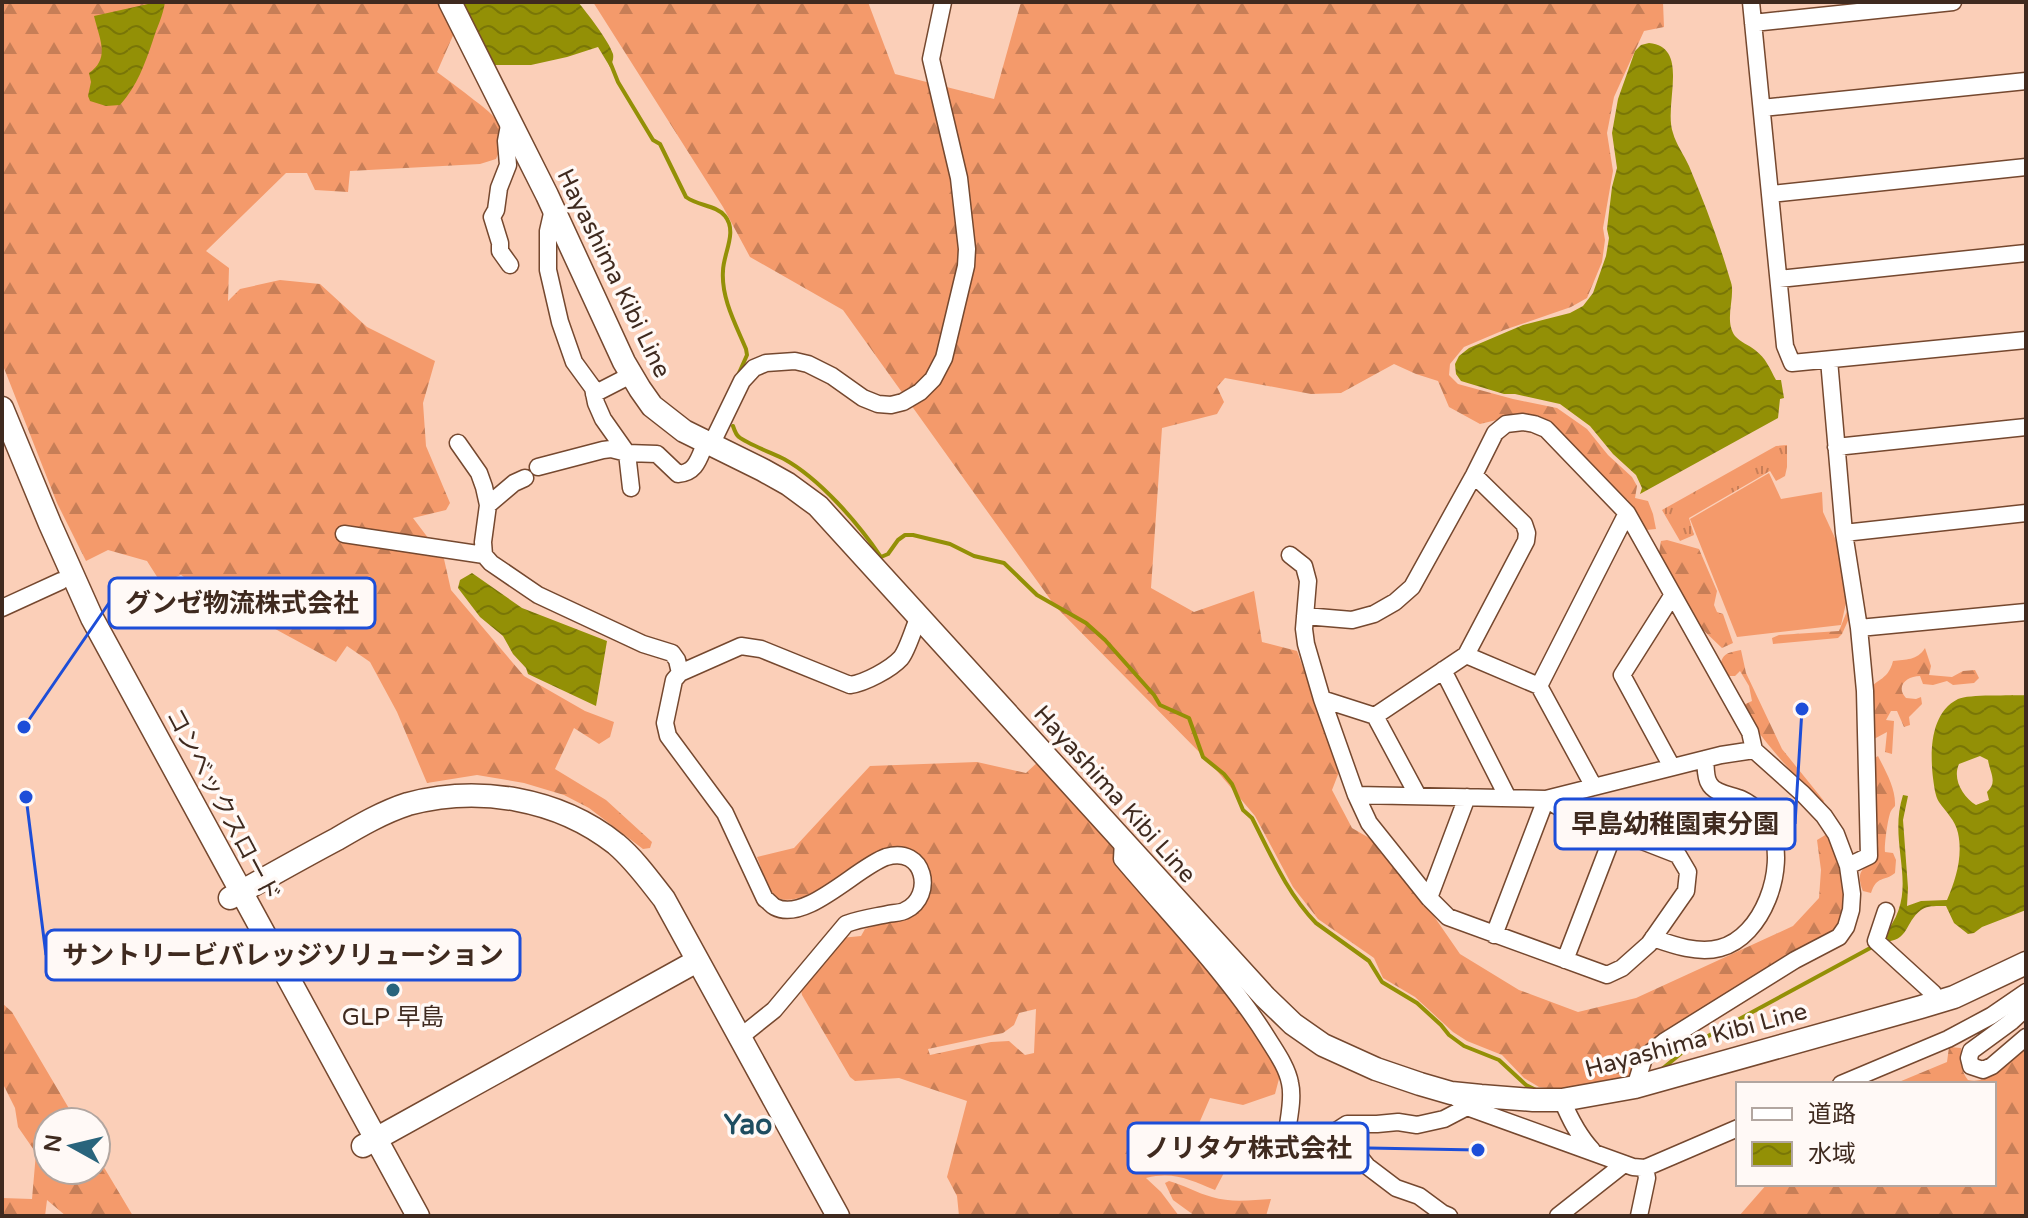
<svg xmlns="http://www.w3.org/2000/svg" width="2028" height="1218" viewBox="0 0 2028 1218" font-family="'Varela Round','Noto Sans JP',sans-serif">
	<defs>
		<pattern id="grass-tufts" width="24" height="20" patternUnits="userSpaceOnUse" patternTransform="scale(2)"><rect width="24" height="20" fill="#f49a6b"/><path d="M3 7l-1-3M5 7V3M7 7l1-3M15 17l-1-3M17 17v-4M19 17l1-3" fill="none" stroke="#c77e57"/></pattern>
		<pattern id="forest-firs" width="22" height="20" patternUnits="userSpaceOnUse" patternTransform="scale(2)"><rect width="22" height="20" fill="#f49a6b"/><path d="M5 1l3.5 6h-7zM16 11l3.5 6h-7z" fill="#c77e57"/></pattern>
		<pattern id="water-waves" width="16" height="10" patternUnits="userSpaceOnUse" patternTransform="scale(2)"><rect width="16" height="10" fill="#939006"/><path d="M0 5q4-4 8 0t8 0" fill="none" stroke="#797607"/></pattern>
	</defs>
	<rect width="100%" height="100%" fill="#fbcfb8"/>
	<path fill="url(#grass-tufts)" d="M1787,445v22l-2,9 -9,5 -6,-10 -81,47 5,17 -14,6 -18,-31 114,-64z"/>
	<path fill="url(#forest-firs)" fill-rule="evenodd" d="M2,2h437l16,29 -18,41c12,9 25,18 37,28 24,18 36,28 22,59l-16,5 -130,7 -2,21 -33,-2 -8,-17h-21l-80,78 23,17 -1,33 12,-12 40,-9 40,4 47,43 68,34 -12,42 3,43 24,57 -4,7 -33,8 31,41 7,31 73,86 61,35 29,11 -4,15 -11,7 -25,-16 -19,41 51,31 46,42 -2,6 -7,1 -54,-41 -25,-13 -40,-12 -47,-8 -50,8 -30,-71 -27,-50 -23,-16 -11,16 -131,-71 -24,-16 -20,8 -14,-22 -39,-11 -22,11 -29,-58 -55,-140z
		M593,2h275l27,72 99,25 27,-97h642l1,25 -20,4 -30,66 -7,36 6,38 -10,57 2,12 -3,22 -15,36 -16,9 -67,23 -40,17 -14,17 -1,11 9,9 55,15 44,9 30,21 21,26 24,22 5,9 -2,12 13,3 5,13 3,15 -10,1 -19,-31 -4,4 -39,-43 -71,-44 -33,8 -31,-17 -11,-26 -22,-7 -22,-10 -53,29 -30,1 -86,-16 -8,9 7,15 -7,12 -55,14 -11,160 43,24 60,-21 8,51 35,9 40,110 2,11 -7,18 20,38 19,11 60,73 29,42 59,36 59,22 58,-14 157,-72 26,-28 2,-28 -4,-30 10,-6c11,24 28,68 10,93 -5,6 -15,11 -21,16l-156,94 -27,41 -72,12 -22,-3 -15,-9 -22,-23 -35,-14 -14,-9 -38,-35 -32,-19 -9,-20 -56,-39 -25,-32 -38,-71 -43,-51 -157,-159 -212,-296 -93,-53 -27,-50z
		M1667,540l32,9 18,42 -3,14 3,7 6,2 10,29 -11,5 -20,-19 -16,-25 -27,-51 2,-12z
		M1847,611l4,3 -9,20 -4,4 -65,6 -1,-6 7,-3 60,-4z
		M1925,648l6,18 -2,9 23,2 11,-6 12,-1 4,8 -5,5 -21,2 -6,-4 -14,4 -10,-1 -3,-8c-13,0 -25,10 -14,22l10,1 5,-2 1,7 -13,13 1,8 -6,2 -7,-16h-6l-5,9 8,1 -2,33 -7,-2 2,-20 -13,7c-1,-10 -7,-40 -5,-47 4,-13 19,-10 24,-31 13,-2 24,0 32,-13z
		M1741,650l5,23 36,76 42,52 -2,3c-29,-31 -59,-61 -81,-98l11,-5 -3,-15 -9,-15 -5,5h-8l-7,-8c2,-15 7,-15 21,-18z
		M1878,756c8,16 18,33 17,50 -1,1 -3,3 -4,5 -3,5 -7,35 -6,41l8,1 3,7 -1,13c-11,9 -18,2 -24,20l-8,-2c-12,-30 14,-20 15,-43 1,-10 -3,-21 -4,-31 -2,-19 -1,-39 -2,-57z
		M1041,759l75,88 138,178 26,50 -5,19 -32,11 -33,-7 -13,30 -1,26 30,15 -11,21c-25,-10 -41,-19 -69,-12l15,14 18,24h-220l-2,-20 -10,-19 20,-76 -68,-23 -44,3 -5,-4 -48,-82 -2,-9 41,-48 20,-2 4,-7 40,-13 23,-22 -27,-46 -10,-1 -12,5c-18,12 -82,60 -102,45 -10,-7 -15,-28 -20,-40l37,-9 76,-82 107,-4 49,11zM1036,1009l-2,44 -9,2 -16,-14 -18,1 -61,13 -2,-6 75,-16 11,-8 5,-12z
		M2,1003l10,9 65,110h-29v48h48v-16l37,62h-67l-19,-16 -2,16h-43v-18l30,1 4,-46 -18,-26 -3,-19 -13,-26z
		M2026,1046v170h-287l28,-32h227v-100h-100l53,-22 2,-15 12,1c0,12 -1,22 7,32 25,5 40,-21 58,-34z
		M1169,1181c15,4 28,12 43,16 19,6 40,3 59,2l-5,17h-71l-22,-16 -8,-17z"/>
	<path fill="#f49a6b" d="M1769,473l12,26 41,-7 1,20 17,37 6,54 -5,22 -104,12 -47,-118z"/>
	<path fill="url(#water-waves)" fill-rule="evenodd" d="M157,2h8c-2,14 -8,25 -12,38 -8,24 -16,46 -33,65l-14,1 -16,-5 -2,-5 3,-14 -2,-9c22,-15 10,-35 5,-57z
		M462,2h116c9,11 31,39 35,52 1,5 -1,9 -3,13l-12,-20 -31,10 -36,8h-37z
		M1649,43c42,4 14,62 24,90 3,11 11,22 16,33 15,36 29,72 40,110 1,4 3,8 3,12 1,15 -7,34 3,48 5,6 14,9 20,14 11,8 15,19 21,30h5l3,18 -4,1 -2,19 -138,76 2,-6 -6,-13 -23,-21 -23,-28 -30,-22 -45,-10h-11l-43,-13 -5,-7 -1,-10 4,-8 10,-8 54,-23 47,-12 13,-7 10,-13 13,-37 3,-18 -2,-9 5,-42 5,-19 -5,-35 6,-34 17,-48 6,-6z
		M472,573l50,35 85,33 -11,65 -68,-32 -2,-6 -13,-14 -10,-18 -23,-19 -22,-29 2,-8z
		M2026,695v215l-44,17 -8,6 -6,1 -14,-11 -8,-17c-8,0 -19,-1 -25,4 -17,13 -11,31 -38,32l-1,-5c42,-46 4,-89 21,-142l5,1 -5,24 5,68 -1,18 14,-5 26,-1c9,-21 16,-44 11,-67 -3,-13 -12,-21 -19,-31 -4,-6 -5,-17 -6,-24 -3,-26 -3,-65 25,-79 11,-5 53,-3 68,-4zM1980,756l8,4c2,13 10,22 -1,32l2,8 -13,5c-13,-8 -24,-26 -17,-41z"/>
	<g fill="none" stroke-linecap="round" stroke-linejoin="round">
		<path stroke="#939006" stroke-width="4" d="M610,62l8,20 35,58 7,4 26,53c12,9 30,8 39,19 13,16 -2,38 -2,55 -2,27 13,54 23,78l1,6 -8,18
			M733,426c1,3 3,9 6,11 7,6 35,17 45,22 36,20 74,64 97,98l7,-3 10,-14 7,-5h8l37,9 24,12 30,7 33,32 49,28 19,17 49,55 6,10 29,13 14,39 21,17 8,10 11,26 9,8c19,37 35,75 64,105l53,38 13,21 35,21 24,22 8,10 15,11 35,14 27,25 12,6
			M1662,1069l22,-18 26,-16 164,-89"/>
		<defs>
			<path id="street" d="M1751,2l34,344 7,17 234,-23
				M1753,23l200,-21
				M1762,108l264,-27
				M1771,194l255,-27
				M553,209l-5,22v39l12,52 14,40 19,26 3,15 7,16 24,34 4,35
				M510,265l-10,-14v-8l-8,-26 4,-7 3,-22 9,-23 -2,-24 4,-21
				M1779,279l247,-26
				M1829,360l15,173 15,95 6,63 4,165 -21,10
				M594,394l37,-19
				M458,443l21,30 5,14 4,18 -5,37 1,13 7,8 47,32 105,49 29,9 5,7 3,13
				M711,445l31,-64 12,-13 12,-5 29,-2 13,3 24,12 31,22 15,6 13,1 12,-3 17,-10 13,-13 11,-21 22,-92 1,-17 -8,-71 -28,-119 12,-57
				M1836,447l190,-20
				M538,467l65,-17 8,-1 16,4 30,1 21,20c19,-1 21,-17 28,-32
				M488,505l26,-22 11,-5
				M1844,533l182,-20
				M344,534l140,21
				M1290,555l14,11 4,15 -4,48 2,15 16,55 34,96 13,28 60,75 19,19 159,58 15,-7 27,-24 37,-53 2,-19 -10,-17 -113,-44 -19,-12
				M1672,596l-50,79 50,92
				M2,608l59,-27
				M1305,616l47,4 22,-6 21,-12 17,-15 62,-112 21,-42 11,-9 17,-2 11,2 12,5 81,84 123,219 4,18 49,44 21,22 12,18 12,32 4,28 -1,16 -5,17 -7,10 -44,23 -130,81 -21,17 -9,29
				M1859,628l167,-16
				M1466,655l73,31 55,101
				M1443,670l65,128
				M1539,686l88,-173
				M1322,699l53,17 91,-61 60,-114 1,-8 -3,-9 -50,-49
				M1375,716l43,80
				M1356,795l190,4 175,-44 33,-5
				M1123,841l-1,18c48,57 107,117 146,180 8,13 19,28 22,44 3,13 0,29 -2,42l4,7 44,7 14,6 17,21 29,22 23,8 23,17 7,3
				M1429,898l38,-101
				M1886,911l-10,30 57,52 5,9
				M1494,935l52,-136
				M1653,938c20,7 45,16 67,10 43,-11 67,-80 51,-118 -5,-13 -17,-25 -30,-31 -9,-4 -27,-5 -32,-16 -4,-6 -3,-17 -4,-24
				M1565,960l50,-130
				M2026,1008l-14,13 -41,30 -2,7 2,8 12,4 9,-4 34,-29
				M739,1038l35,-28 72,-86c13,-5 28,-7 42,-10 5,-1 14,-1 18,-4 29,-14 19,-65 -20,-53 -29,10 -80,66 -111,50 -4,-2 -6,-6 -10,-8l-40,-86 -57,-77 -3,-13 9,-43 6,-7 61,-27 20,3 89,36c15,-2 41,-16 51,-27 7,-9 13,-31 18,-42
				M1841,1084l107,-45 43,-23 35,-24
				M1451,1093l16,14 166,60 12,1 93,-40
				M1562,1100c8,19 16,35 30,50
				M1327,1137l20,-13h30l21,-2 19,3 27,-6 23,-12
				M1558,1216l66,-52
				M1639,1216l8,-38 -2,-10"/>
			<path id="secondary" d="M450,2l97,193 77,167 16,27 12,17 32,25 79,39 25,14 30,22 447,491 28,27 30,21 53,24 44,15 31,9 30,3 52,4h29l73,-13 286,-80 33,-10 72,-34
				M2,408l48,116 42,94 326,598
				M230,898c36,-20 71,-40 107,-59 22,-13 46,-27 71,-35 70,-19 150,-6 208,40 19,16 33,36 48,55l174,317
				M363,1146l334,-185"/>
		</defs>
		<use href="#street" stroke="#75482f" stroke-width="19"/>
		<use href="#secondary" stroke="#75482f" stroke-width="25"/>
		<use href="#street" stroke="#fff" stroke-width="16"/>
		<use href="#secondary" stroke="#fff" stroke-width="22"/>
	</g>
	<circle fill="#29647c" stroke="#fff9f6" stroke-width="3" cx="393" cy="990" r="8"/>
	<g text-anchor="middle" stroke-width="7" stroke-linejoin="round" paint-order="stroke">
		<g font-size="24" fill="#3f2a1f" stroke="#fff9f6">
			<text transform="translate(614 273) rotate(64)" y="8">Hayashima Kibi Line</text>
			<text transform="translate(1115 794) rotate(48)" y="8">Hayashima Kibi Line</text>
			<text transform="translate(223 805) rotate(62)" y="8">コンベックスロード</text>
			<text transform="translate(1696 1040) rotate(-15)" y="8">Hayashima Kibi Line</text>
		</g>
		<g font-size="24" fill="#3f2a1f" stroke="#fff9f6">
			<text x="393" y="1025">GLP 早島</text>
		</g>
		<g font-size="28" font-weight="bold" fill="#1e4d60" stroke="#fff9f6">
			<text x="748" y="1134">Yao</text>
		</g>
	</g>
	<path fill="none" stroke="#1d4ed8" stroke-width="3" d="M24 727L109 603M1802 709L1795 824M26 797L46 955M1478 1150L1368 1148"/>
	<g fill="#1d4ed8" stroke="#fff9f6" stroke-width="3">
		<circle cx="24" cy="727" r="8"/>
		<circle cx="1802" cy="709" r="8"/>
		<circle cx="26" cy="797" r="8"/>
		<circle cx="1478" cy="1150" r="8"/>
	</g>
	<g fill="#fff9f6" stroke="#1d4ed8" stroke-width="3">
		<rect x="109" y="578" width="266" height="50" rx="8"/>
		<rect x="1555" y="799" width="240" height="50" rx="8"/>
		<rect x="46" y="930" width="474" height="50" rx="8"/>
		<rect x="1128" y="1123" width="240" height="50" rx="8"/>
	</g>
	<g font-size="26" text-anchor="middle" font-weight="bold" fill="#3f2a1f">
		<text x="242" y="612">グンゼ物流株式会社</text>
		<text x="1675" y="833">早島幼稚園東分園</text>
		<text x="283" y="964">サントリービバレッジソリューション</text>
		<text x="1248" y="1157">ノリタケ株式会社</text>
	</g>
	<rect width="2028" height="1218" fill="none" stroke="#3f2a1f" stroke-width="8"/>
	<rect x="1736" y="1082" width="260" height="104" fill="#fff9f6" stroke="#b2a6a0" stroke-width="2"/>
	<rect x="1752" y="1108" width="40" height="12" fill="#ffffff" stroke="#b2a6a0" stroke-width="2"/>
	<text x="1808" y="1122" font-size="24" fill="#3f2a1f">道路</text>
	<rect x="1752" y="1142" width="40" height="24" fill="url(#water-waves)" stroke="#b2a6a0" stroke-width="2"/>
	<text x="1808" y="1162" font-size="24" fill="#3f2a1f">水域</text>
	<g transform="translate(72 1146) rotate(278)"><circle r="38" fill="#fff9f6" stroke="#b2a6a0" stroke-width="2"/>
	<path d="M0-6L14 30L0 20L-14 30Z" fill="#29647c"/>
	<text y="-12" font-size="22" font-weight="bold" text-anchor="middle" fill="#3f2a1f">N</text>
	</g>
</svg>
